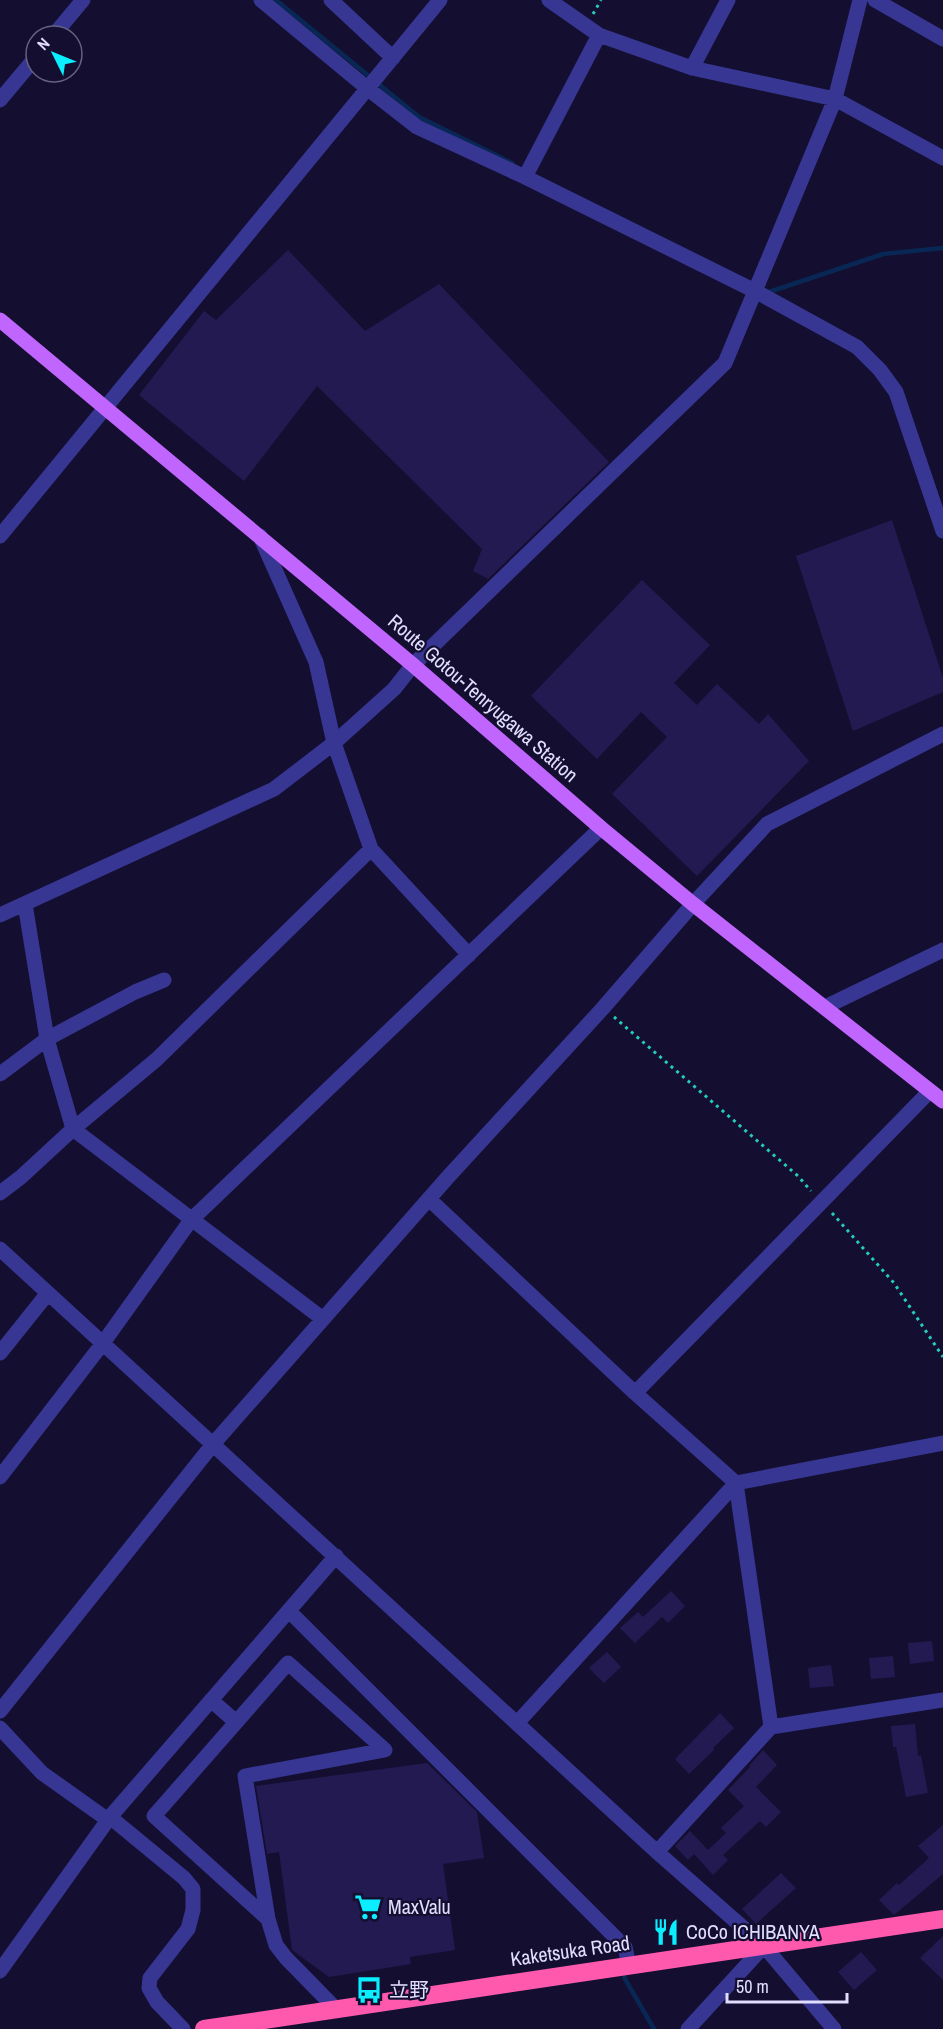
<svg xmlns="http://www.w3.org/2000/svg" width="943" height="2029" viewBox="0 0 943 2029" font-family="'Archivo Narrow','Noto Sans JP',sans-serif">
	<rect width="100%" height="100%" fill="#140f30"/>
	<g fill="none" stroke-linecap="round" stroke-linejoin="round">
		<path stroke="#082755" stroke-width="4.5" d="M276,0l143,117 93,46
			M769,292l114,-38 60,-6
			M623,1970l2,9 29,50"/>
	</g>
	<path fill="#231a52" d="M288,250l77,81 74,-47 170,178 -121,117 -15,-8 9,-22 -165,-163 -73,95 -105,-86 65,-84 12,9z
		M892,520l51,158v14l-90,39 -57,-175z
		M642,580l68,65 -36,38 23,22 20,-21 42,40 9,-10 41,47 -112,115 -85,-82 55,-57 -26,-25 -44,47 -66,-63z
		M671,1591l14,15 -17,17 -6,-6 -27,26 -15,-15 18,-16 5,5z
		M932,1641l2,20 -24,3 -2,-21z
		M607,1652l14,15 -17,16 -15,-15z
		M893,1656l2,21 -24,2 -2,-21z
		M831,1665l3,21 -24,2 -2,-20z
		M720,1713l14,15 -21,20 1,2 -25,24 -14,-15z
		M915,1724l3,32 3,-1 7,38 -22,4 -10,-50h-3l-2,-21z
		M763,1750l14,15 -21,22 25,25 -15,15 -6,-6 -37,34 5,5 -15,15 -19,-21 -6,6 -13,-14 15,-15 18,19 18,-17 -5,-5 23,-22 -16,-16 22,-23 -1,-1z
		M427,1763l50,49 7,46 -41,6 12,86 -45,7 1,7 -82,13 -37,-27 -13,-98 -12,2 -11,-68z
		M943,1825v49l-49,41 -15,-15 18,-17 2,2 30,-27 -11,-12z
		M781,1873l15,15 -40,36 -14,-15z
		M943,1936v44l-23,-22z
		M861,1952l16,18 -23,20 -16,-18z"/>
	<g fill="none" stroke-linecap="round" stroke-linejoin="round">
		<path stroke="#25ccbd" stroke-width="3" stroke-dasharray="3 4.5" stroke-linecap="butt" d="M593,14l8,-14
			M614,1017l184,159 13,15
			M832,1213l62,70 49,74"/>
		<path stroke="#373693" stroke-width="15" d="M261,0l106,88 50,39 108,50 230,114 102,56 23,23 16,22 47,139
			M331,0l62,58
			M549,0l50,35 93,33 143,31 108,59
			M875,0l68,39
			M53,36l30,-36
			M692,68l36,-68
			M0,100l36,-43
			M525,177l74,-142
			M0,536l440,-536
			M260,536l56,126 18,81 37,106 98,106
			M25,904l22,135 26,90 250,190
			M0,915l274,-126 60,-46 60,-54 19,-24 312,-302 110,-264 25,-99
			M825,1007l118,-57
			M0,1074l47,-35 88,-47 29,-12
			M0,1193l21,-16 52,-48 84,-70 214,-210
			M429,1199l206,194 101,90 35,244
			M0,1249l657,603 107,94 70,83
			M0,1353l48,-60
			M635,1393l295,-302
			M0,1477l103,-134 88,-123 410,-392
			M289,1611l336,336 4,19
			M211,1700l25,22
			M0,1711l214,-268 234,-266 155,-169 90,-104 74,-80 176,-90
			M518,1722l218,-239 207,-40
			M0,1728l42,45 66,47
			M110,1817l74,61 9,11v21l-5,19 -38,49 -1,10 8,14 26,27
			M657,1852l114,-125 172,-27
			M268,1919l-23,-143 140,-26 -97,-87 -134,153 114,103 8,26 10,13 50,51
			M0,1971l110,-154 226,-261
			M688,2029l76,-83"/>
		<path stroke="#c165ff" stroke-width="15" d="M0,320l413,345 188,163 92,76 250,197"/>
		<path stroke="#ff59ae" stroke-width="18" d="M204,2029l739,-110"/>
	</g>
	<defs>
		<symbol id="supermarket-bare" viewBox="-9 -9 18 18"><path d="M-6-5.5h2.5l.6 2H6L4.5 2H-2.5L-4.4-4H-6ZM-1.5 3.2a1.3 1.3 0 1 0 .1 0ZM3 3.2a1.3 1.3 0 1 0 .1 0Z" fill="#0aeeff" stroke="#140f30" stroke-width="2.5" paint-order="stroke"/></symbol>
		<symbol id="restaurant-bare" viewBox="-9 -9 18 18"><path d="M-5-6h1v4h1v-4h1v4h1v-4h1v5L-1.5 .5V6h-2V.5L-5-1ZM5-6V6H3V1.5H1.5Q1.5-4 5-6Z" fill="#0aeeff" stroke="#140f30" stroke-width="2.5" paint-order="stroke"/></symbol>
		<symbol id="bus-bare" viewBox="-9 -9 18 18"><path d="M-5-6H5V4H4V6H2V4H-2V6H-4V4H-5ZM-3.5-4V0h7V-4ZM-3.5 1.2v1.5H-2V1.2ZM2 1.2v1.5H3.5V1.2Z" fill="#0aeeff" stroke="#140f30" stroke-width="2.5" paint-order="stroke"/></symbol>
	</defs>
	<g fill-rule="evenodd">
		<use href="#supermarket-bare" x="349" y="1888" width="38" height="38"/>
		<use href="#restaurant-bare" x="647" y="1913" width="38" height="38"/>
		<use href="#bus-bare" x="350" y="1971" width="38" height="38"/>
	</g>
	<g text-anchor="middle" stroke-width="4.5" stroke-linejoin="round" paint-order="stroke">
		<g font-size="20" fill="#e1deff" stroke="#140f30">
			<text transform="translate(483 698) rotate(41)" y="7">Route Gotou-Tenryugawa Station</text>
			<text transform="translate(570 1951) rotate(-8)" y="7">Kaketsuka Road</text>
		</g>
		<g font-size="20" fill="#e1deff" stroke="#140f30" text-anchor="start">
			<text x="388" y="1914">MaxValu</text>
			<text x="686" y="1939">CoCo ICHIBANYA</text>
			<text x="389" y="1997">立野</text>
		</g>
	</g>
	<g transform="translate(54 54) rotate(313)"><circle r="28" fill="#140f30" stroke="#666283" stroke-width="1.5"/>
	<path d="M0-4.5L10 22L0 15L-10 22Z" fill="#0aeeff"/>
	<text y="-9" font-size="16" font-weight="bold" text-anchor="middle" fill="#e1deff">N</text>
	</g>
	<path d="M727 1993v9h120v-9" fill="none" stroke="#e1deff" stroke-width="3"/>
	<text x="736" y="1993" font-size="18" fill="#e1deff" stroke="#140f30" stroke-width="4.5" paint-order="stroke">50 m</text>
</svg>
